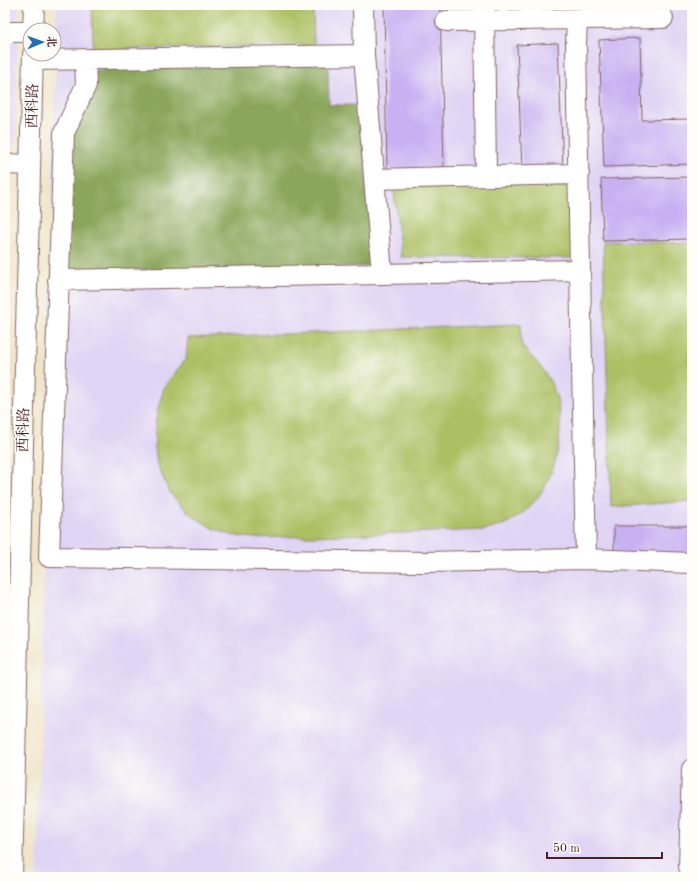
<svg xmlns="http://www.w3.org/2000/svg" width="697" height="882" viewBox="0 0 697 882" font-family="'Old Standard TT','Noto Serif SC',serif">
	<rect width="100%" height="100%" fill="#fdfcf7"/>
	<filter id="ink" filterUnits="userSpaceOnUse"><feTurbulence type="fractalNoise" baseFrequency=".025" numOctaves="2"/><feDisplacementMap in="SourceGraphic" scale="8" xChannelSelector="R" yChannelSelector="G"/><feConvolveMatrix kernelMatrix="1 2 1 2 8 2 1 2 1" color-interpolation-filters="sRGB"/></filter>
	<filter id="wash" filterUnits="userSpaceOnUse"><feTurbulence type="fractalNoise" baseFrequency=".012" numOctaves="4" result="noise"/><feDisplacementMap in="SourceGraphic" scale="16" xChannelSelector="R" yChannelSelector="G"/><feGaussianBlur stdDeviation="0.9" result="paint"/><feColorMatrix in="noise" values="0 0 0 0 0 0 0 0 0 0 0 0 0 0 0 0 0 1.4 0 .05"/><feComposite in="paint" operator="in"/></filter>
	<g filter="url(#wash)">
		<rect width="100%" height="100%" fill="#f0e5c9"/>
		<path fill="#e0d4f4" d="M5,5h14l-4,143h-10z
			M57,5h635v872h-655z"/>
		<path fill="#acc064" stroke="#7b7048" d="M5,5h6v6l-6,39z
			M92,5h221l1,40 -221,5z
			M574,179v79l-173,-1 -8,-74z
			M603,241l89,2v258l-81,6z
			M521,324c1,6 -1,15 1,21 2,4 7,9 10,12 8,9 18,21 22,33 5,12 6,25 6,39 -1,46 -26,92 -75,101l-229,8 -15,-1 -13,-3 -16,-6 -23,-15 -19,-20 -13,-29 -2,-15v-24l4,-21 6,-19 21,-26 2,-21z"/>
		<path fill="#89a65a" stroke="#6a6242" d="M328,64l1,41h32l11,161 -307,5 6,-139 24,-62z"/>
		<g id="blocks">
			<path fill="#c8b1f3" d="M384,5h56l4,162 -57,2z
				M599,5h41l1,3 -42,2z
				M640,38l2,82 50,-1v45l-88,3 -5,-127z
				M558,43l5,125 -41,2 -5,-125z
				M692,177v62l-89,2 -2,-62z
				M614,526h78v30h-78z"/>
		</g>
	</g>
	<g filter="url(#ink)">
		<use href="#blocks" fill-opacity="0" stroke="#846462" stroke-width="1"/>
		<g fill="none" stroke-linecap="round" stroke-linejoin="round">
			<defs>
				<path id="minor" d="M363,5l1,50
					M484,5l2,171
					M577,19l86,-1
					M33,30l1,-25
					M5,32h25
					M85,59l1,26 -22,48 -15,424 374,5 163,-3
					M33,60l331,-5 18,219 198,-4 -4,-226 1,-25 -131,2
					M5,164l25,1
					M374,179l205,-5
					M580,270l6,289 106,4
					M58,280l324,-6
					M689,867l3,-98
					M12,877l21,-823"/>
			</defs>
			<use href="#minor" stroke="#846462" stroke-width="22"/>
			<use href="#minor" stroke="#fff" stroke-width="20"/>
		</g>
	</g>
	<g text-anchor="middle" stroke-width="3.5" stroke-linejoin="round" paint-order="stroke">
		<g font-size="15" fill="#4a1f2b" stroke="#fdfcf7">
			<text transform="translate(32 106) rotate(-89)" y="5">西科路</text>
			<text transform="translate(23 430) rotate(-89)" y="5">西科路</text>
		</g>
	</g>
	<rect width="697" height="882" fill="none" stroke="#fdfcf7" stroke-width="20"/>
	<g transform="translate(42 42) rotate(88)"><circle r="19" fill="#fdfcf7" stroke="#b5a4a5"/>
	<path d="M0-3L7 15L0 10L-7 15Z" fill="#1f6fb2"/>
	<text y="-6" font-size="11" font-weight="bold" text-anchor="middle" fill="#4a1f2b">北</text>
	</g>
	<path d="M547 852v6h115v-6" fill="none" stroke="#4a1f2b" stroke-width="2"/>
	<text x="553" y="852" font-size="12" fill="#4a1f2b" stroke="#fdfcf7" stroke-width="3" paint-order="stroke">50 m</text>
</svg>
